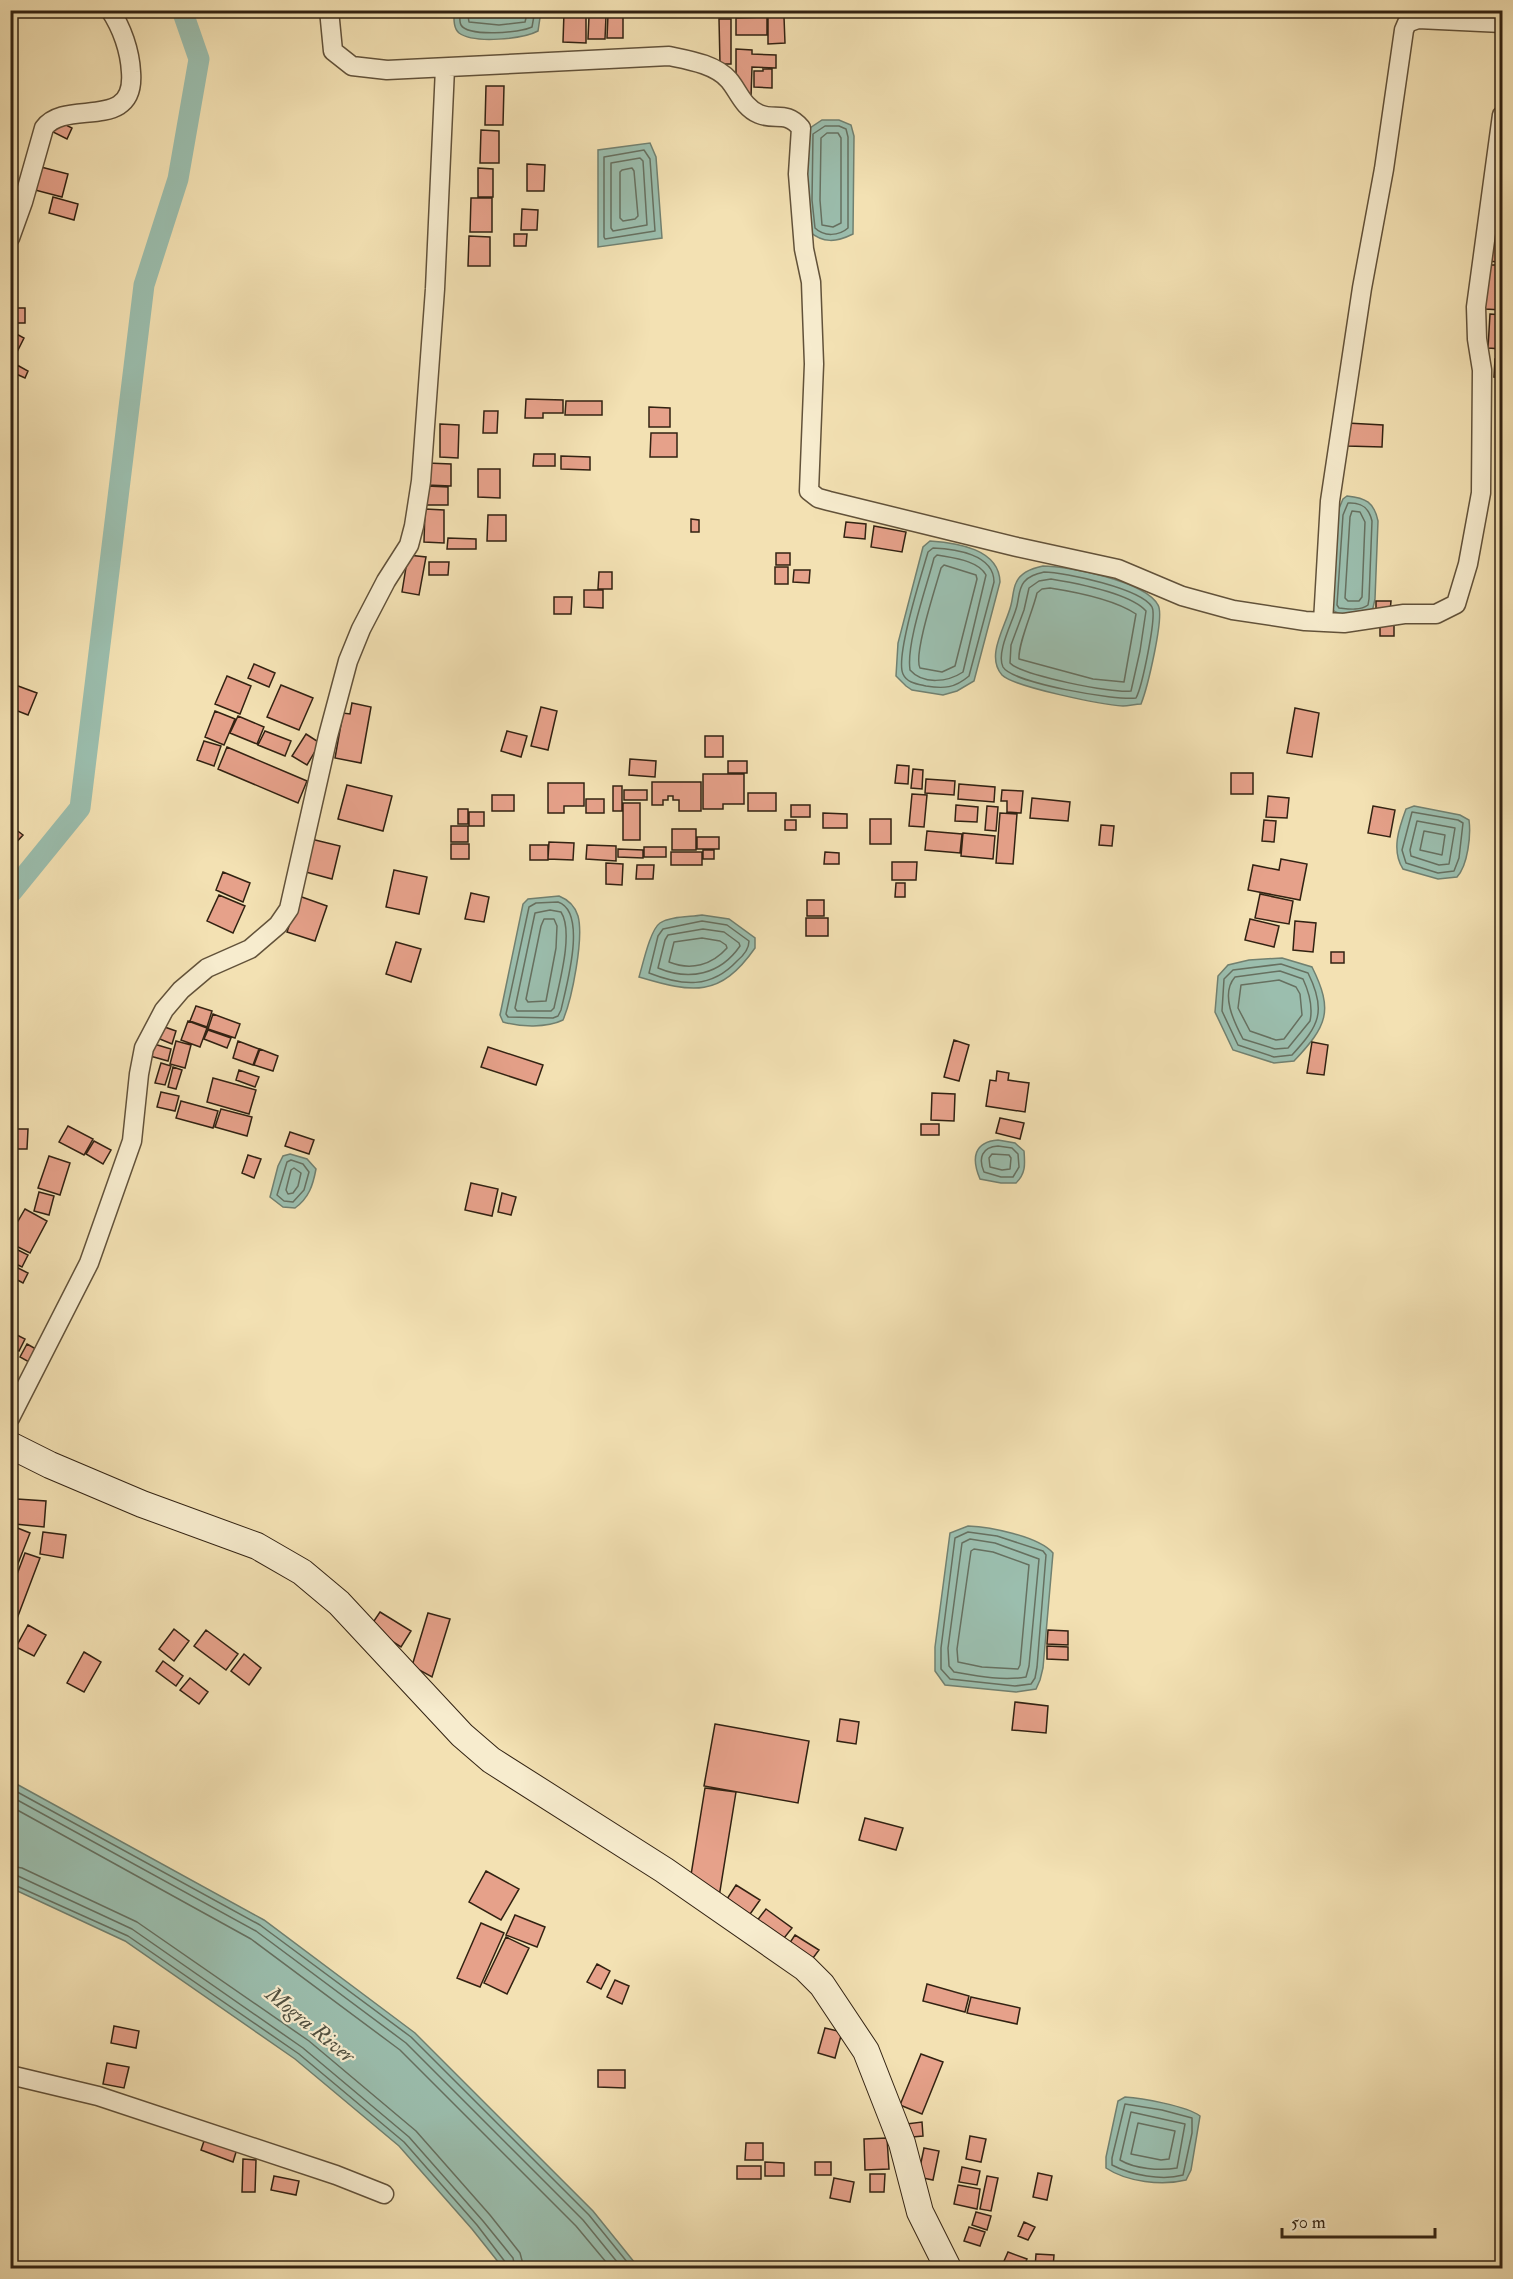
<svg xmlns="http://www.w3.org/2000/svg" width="1513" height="2279" viewBox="0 0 1513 2279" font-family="'IM FELL Double Pica',serif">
	<rect width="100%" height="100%" fill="#f3e1b3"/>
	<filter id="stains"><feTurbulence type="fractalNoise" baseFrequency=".00333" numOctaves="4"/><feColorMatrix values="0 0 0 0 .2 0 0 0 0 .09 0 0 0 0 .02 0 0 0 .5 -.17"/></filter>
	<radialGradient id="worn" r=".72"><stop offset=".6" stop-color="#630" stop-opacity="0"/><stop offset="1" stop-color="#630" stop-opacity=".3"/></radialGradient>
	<path fill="#9bbeae" stroke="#718070" stroke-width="1.5" d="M454,11v-1l87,1 -3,20c-15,8 -64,13 -79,2 -6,-5 -5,-15 -5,-22z
		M822,120h17l12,5 3,11 -1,98c-16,8 -30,10 -44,-3l-3,-31 1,-70z
		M650,143l6,14 6,81 -64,9v-97z
		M1347,496c19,2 27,6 31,25l-3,78 -2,9c-12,9 -30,10 -42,1l6,-96 6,-14z
		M930,541c28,2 69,8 70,41l-26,99 -17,10 -14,4 -31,-5 -6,-4 -10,-10 2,-33 25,-96z
		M1043,566c25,0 102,15 115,39 7,11 -11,84 -17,99 -6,0 -12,2 -18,2 -20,-1 -109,-19 -121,-31 -17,-19 4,-49 9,-70 2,-7 2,-16 5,-22 4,-10 17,-15 27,-17z
		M1414,806l46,9 9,5c2,15 -1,45 -12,57l-19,2 -35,-10c-12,-19 -4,-41 3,-60z
		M559,896c10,4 16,10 19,20 6,22 -6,83 -15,104 -16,8 -43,7 -60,2l-3,-7 23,-111 5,-5z
		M702,915l27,4 26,19v10c-35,50 -62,45 -116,29 4,-13 11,-47 21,-54 10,-7 31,-6 42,-8z
		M1282,958l30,9c22,44 15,59 -18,94l-20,2 -41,-13 -18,-38 3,-36 10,-11 21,-5z
		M998,1140l17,3 9,8c1,13 2,22 -8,32h-15l-21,-4c-9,-21 -6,-37 18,-39z
		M290,1154l17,5 9,10c-3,16 -7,29 -21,39l-12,-1 -13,-10 8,-31 5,-10z
		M968,1526c22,1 70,10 85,27l-10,115 -3,12 -4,9 -20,3 -71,-7 -10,-14v-24l15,-114z
		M11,1781l253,139 151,113 178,178 46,57h-136l-31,-39 -73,-83 -104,-87 -170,-118 -114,-53z
		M1125,2097c16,1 62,9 75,19l-9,54 -5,10c-24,6 -59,2 -80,-12v-11l12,-56z"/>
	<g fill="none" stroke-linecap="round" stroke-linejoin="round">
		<path stroke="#667060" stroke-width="1.5" d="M460,10c0,5 -1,11 1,15 7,12 59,8 71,2l3,-17
			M467,10l2,12 30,3 26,-3 3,-12
			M825,126h14l7,3 2,8v91c-9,8 -24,9 -33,0l-3,-28 1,-66z
			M827,133h11l3,5v85l-8,4 -11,-2 -2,-25 1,-62z
			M644,150l6,9 5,72 -50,8 -1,-2v-80z
			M640,158l3,3 4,64 -34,6 -2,-3v-65z
			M632,168l2,3 4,45 -3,3 -12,2 -3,-3v-46l2,-2z
			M1348,503c14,-1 21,5 24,18l-3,78 -1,6c-8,6 -20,4 -29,3l-2,-3 6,-90z
			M1352,511l8,1 5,10 -3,75 -3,4h-11l-3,-3 5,-81z
			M933,548c22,1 61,6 61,34l-25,94c-14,12 -25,13 -43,10 -9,-2 -19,-3 -23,-12 -8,-17 19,-101 25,-122z
			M937,555c15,3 41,5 49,20l-23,97c-15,10 -40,13 -53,-2 -4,-27 17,-84 24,-112z
			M944,565l32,10 1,4 -22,87 -13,6 -22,-4c-7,-13 16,-82 21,-100z
			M1044,572c21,0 98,17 108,35 5,9 -10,80 -16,91 -19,3 -124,-15 -133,-31 -7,-14 9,-44 13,-58 3,-8 2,-20 8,-27 5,-6 12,-8 20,-10z
			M1051,579c24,4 79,14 95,32l-6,40 -9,40c-18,3 -110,-16 -121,-28l1,-18 13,-35 5,-22 10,-7z
			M1050,588c26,4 65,12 86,26l-12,68 -31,-3 -74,-20c-1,-16 14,-48 18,-66l5,-4z
			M1412,812l46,8 5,3 -4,35 -5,13 -16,2 -32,-10 -4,-13z
			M1417,821l38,7 -6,36 -10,1 -28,-9 -1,-6z
			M1424,831l21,4 -3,20 -22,-5z
			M558,902c30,10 8,85 3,108l-3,6 -5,2 -45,-1 -2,-3 23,-107 7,-4z
			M550,910l11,2c13,20 -2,72 -7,96l-3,3h-34l-2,-3 20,-95z
			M544,919h10l3,7 -1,22 -10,53 -18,1 -2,-3 15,-73z
			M702,921l25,4 22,16c0,8 -6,15 -12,20 -26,28 -55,25 -88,12l9,-37 5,-7z
			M703,929l21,3 15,11 1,3c-20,29 -51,35 -82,22l7,-28 3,-5z
			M702,938l18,3 6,4 1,3c-15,17 -36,23 -58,14l5,-20z
			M1281,964l27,9c19,38 11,53 -16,82l-18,2 -36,-12 -16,-34 2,-32 9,-9z
			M1280,971l23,8c6,13 10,28 7,42l-22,27 -13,1 -32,-10c-9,-17 -23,-45 -8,-62z
			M1279,980l17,7 4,7 2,21 -18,24 -8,1 -26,-9 -12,-23 3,-23z
			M998,1146l14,2 6,6 1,13 -6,10h-12l-17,-5c-6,-14 -2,-25 14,-26z
			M992,1154l17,1 2,3 -1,11 -8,1 -12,-3 -1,-9z
			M291,1160l12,4 6,8 -5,18 -11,12 -9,-1 -7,-6 10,-33z
			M294,1168l7,5 -3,13 -5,7 -5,1 -2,-4 5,-20z
			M968,1532l29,4 46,15 3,4 -9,112 -2,11 -4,6 -16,2 -65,-7 -9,-10v-21l14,-110z
			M970,1539l25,4 44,16 -10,107 -3,11c-24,4 -49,-1 -72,-5l-5,-6 -1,-18 14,-105z
			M974,1549l19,3 36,13 -9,100 -2,4 -36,-2 -24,-5 -1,-13 14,-98z
			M10,1788l250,137 151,112 178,178 43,53
			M10,1796l246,135 150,112 177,177 39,48
			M10,1806l241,133 149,111 176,176 35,42
			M10,1866l12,2 115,54 172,119 107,90 74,84 30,38 4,15
			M10,1875l8,1 114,53 171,119 106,89 74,84 30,37 2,10
			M10,1883l118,53 171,118 105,88 73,83 29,38 2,5
			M1125,2104l37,6 30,8v15l-9,42c-21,6 -52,0 -71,-10v-7z
			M1131,2112l54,12 -8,44c-17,3 -42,1 -57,-8z
			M1138,2123l37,8 -6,28 -8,1 -30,-6z"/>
		<path stroke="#9bbeae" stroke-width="21" d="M10,894l70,-86 64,-523 34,-106 21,-120 -17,-49"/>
	</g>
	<path fill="#e6a18a" stroke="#322212" stroke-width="1.5" d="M564,12h22v31l-23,-1z
		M608,15l15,1v22h-16z
		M589,16h17l-1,23h-17z
		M767,17v18h-31v-17z
		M768,17h16l1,26 -17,1z
		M719,19h12v45h-11z
		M736,49l16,1v4l24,1v13l-24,-1 -1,30 -15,-10z
		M763,69h9v19l-18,-1v-16h9z
		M486,86h18l-1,39h-18z
		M58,121l14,7 -5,11 -14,-7z
		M481,130l18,1v32h-19z
		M527,164l18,1 -1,26h-17z
		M41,167l27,7 -6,23 -27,-7z
		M478,168l15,1v28h-15z
		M53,197l25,7 -4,16 -25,-7z
		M471,198h21v34h-22z
		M522,209l16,1 -1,20h-16z
		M514,234h13l-1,12h-12z
		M469,236l21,1v29h-22z
		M1489,239l13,1 -2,22 -14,-1z
		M1487,265h15v45l-17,-1z
		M11,308h14v15h-14z
		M1490,314l12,1v34l-14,-1z
		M11,331l13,7 -7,14 -7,-3z
		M1495,359l7,1v18l-8,-1z
		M17,365l11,6 -3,7 -11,-5z
		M526,399l37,1v13h-20v5h-18z
		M566,401h36v14h-37z
		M649,407l21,1v19h-21z
		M484,411h14l-1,22h-14z
		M1347,423l36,2 -1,22 -35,-1z
		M440,424l19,1 -1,33 -18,-1z
		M651,433h26v24h-27z
		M534,454h21v12h-22z
		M561,456l29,1v13l-29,-1z
		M427,463l24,1v22l-24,-1z
		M478,469h22v29l-22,-1z
		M427,486l21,1v18h-22z
		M425,509l19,1v33l-20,-1z
		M488,515h18v26h-19z
		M691,519l8,1v12h-8z
		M846,522l20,2 -1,15 -21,-2z
		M874,526l32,6 -4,20 -31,-5z
		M448,538l28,1v10h-29z
		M776,553h14v12h-14z
		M408,555l18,2 -7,38 -17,-3z
		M429,562h20l-1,13h-19z
		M775,567h13v17h-13z
		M794,570h16l-1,13 -16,-1z
		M599,572h13v17h-14z
		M584,590h19v18l-19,-1z
		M554,597h18l-1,17h-17z
		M1376,601h15l-1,11h-14z
		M1380,619h14v17h-14z
		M254,664l21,9 -6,14 -21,-9z
		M227,676l24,10 -11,28 -25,-10z
		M10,683l27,10 -9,22 -18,-7z
		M281,685l32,13 -14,32 -32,-13z
		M352,703l19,4 -10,56 -26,-5 8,-45 7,1z
		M541,707l16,4 -9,39 -17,-4z
		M1295,708l24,5 -7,44 -25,-4z
		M215,711l20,8 -11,26 -19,-8z
		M238,716l26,11 -7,17 -27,-11z
		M265,731l26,10 -6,15 -27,-11z
		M507,731l20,5 -6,21 -20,-6z
		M306,734l14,9 -13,22 -15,-9z
		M705,736h18v21h-18z
		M204,741l17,5 -7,20 -17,-6z
		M227,747l80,34 -9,22 -80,-34z
		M630,759l26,2 -1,16 -26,-2z
		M728,761h19v12h-19z
		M897,765l12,1 -1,18 -13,-1z
		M913,769l10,1 -1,19 -11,-1z
		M1231,773h22v21h-22z
		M703,774h41v30h-21v5h-20z
		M926,779l29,2 -1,14 -29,-2z
		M652,782h49v29h-22v-11h-6v-4h-5v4h-5v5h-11z
		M548,783h36v23h-20v7h-16z
		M959,784l36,3 -1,15 -36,-3z
		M347,785l45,11 -9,35 -45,-12z
		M613,786h9v25h-9z
		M624,790h23v10h-23z
		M1002,790l21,1 -2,22 -14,-1v-11h-6z
		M748,793h28v18h-28z
		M912,794l15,1 -3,32 -15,-1z
		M492,795h22v16h-22z
		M1268,796l21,2 -2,20 -21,-1z
		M1032,798l38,4 -2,19 -38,-3z
		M586,799h18v14h-18z
		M623,803h17v37h-17z
		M791,805h19v12h-19z
		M956,805l22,2 -1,15 -22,-1z
		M987,806l11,1 -2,24 -11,-1z
		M1373,806l22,4 -5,27 -22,-4z
		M458,809h10v15h-10z
		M469,812h15v14h-15z
		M823,813l24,1v14h-24z
		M1000,813l17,1 -4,50 -17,-1z
		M870,819h21v25h-21z
		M785,820h11v10h-11z
		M1264,820l12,1 -2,21 -12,-1z
		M10,825l13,10 -13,14z
		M1101,825l13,1 -2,20 -13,-1z
		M451,826h17v16h-17z
		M672,829h24v21h-24z
		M927,831l35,3 -2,19 -35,-3z
		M963,833l32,3 -2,23 -32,-3z
		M697,837h22v12h-22z
		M311,839l29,7 -8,33 -30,-8z
		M549,842l25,1 -1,17 -25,-1z
		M451,844h18v15h-18z
		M530,845h18v15h-18z
		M587,845l29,1v15l-30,-2z
		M644,847h22v10h-22z
		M618,849l25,1v8l-25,-1z
		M703,850h11v9h-11z
		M671,852h31v13h-31z
		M825,852l14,1v11h-15z
		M1281,859l26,5 -7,36 -52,-10 5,-25 26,5z
		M892,862h25l-1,18h-24z
		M606,863l17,1 -1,21 -16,-1z
		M637,865h17l-1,14h-17z
		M394,870l33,7 -8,37 -33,-7z
		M223,872l27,11 -7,19 -27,-12z
		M896,883h9v14h-10z
		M471,893l18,4 -5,25 -19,-3z
		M1260,894l33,7 -4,23 -34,-6z
		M219,895l26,11 -12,27 -26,-12z
		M299,896l28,10 -12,35 -28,-9z
		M807,900h17v16h-17z
		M806,918h22v18h-22z
		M1250,919l29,7 -5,21 -29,-7z
		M1295,921l21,2 -3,29 -20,-2z
		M396,942l25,7 -10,33 -25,-8z
		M1331,952h13v11h-13z
		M196,1006l16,5 -5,16 -17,-6z
		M213,1014l27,10 -5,14 -27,-9z
		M188,1021l19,7 -7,19 -19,-7z
		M159,1025l17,6 -4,13 -17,-7z
		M208,1030l23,8 -4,10 -23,-9z
		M954,1040l15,5 -10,36 -15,-4z
		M176,1041l15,4 -6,23 -15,-4z
		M238,1041l21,8 -6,16 -20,-7z
		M1312,1042l16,3 -4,30 -17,-2z
		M154,1044l17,5 -3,12 -18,-5z
		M488,1047l55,18 -7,20 -55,-18z
		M260,1049l18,7 -5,15 -19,-6z
		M161,1063l10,3 -6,19 -10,-2z
		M173,1067l9,3 -6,19 -8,-2z
		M239,1070l20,7 -4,10 -19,-7z
		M997,1071l12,2 -1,7 21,3 -4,29 -39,-6 4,-26 6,1z
		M213,1078l43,12 -7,24 -42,-12z
		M161,1092l18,4 -4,15 -18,-4z
		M932,1093l23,1 -1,27 -23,-1z
		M181,1101l37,10 -5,17 -37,-10z
		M221,1109l31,8 -5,19 -32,-9z
		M1000,1118l24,5 -4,16 -24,-6z
		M921,1124h18v11h-18z
		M68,1126l25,13 -9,16 -25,-13z
		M10,1129h18l-1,20h-17z
		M290,1132l24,8 -5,14 -24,-8z
		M94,1141l17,9 -8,14 -17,-10z
		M248,1155l13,4 -7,19 -12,-5z
		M49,1156l21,7 -10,32 -22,-7z
		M471,1183l27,6 -6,27 -27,-6z
		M39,1192l15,4 -5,19 -15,-4z
		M502,1193l14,4 -5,18 -13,-3z
		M25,1209l22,12 -17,32 -20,-10v-8z
		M10,1246l18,9 -6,12 -12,-6z
		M10,1264l18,9 -5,10 -13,-7z
		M15,1334l10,5 -6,12 -9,-4z
		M27,1344l9,5 -7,13 -9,-5z
		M17,1499l29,2 -2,26 -29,-3z
		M15,1527l15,6 -20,51v-45z
		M43,1532l23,3 -3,23 -23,-4z
		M25,1553l15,5 -30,79v-44z
		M380,1612l31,19 -10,16 -31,-20z
		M428,1613l22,6 -18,58 -20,-11z
		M28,1625l18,10 -12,21 -18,-9z
		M174,1629l15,12 -15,20 -15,-12z
		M206,1630l32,24 -12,16 -32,-24z
		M1048,1630l20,1v14l-21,-1z
		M1047,1646l21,1v13l-21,-1z
		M84,1652l17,10 -17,30 -17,-9z
		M244,1654l17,14 -12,17 -18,-14z
		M163,1661l20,15 -7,10 -20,-15z
		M190,1678l18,14 -9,12 -19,-14z
		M1015,1702l33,4 -2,27 -34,-3z
		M840,1719l19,3 -3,22 -19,-3z
		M715,1724l94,17 -11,62 -94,-17z
		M705,1788l31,4 -17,105 -28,-22z
		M865,1818l38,10 -7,22 -37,-10z
		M486,1871l33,18 -18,31 -32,-18z
		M736,1885l24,15 -12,17 -23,-15z
		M766,1909l26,19 -11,14 -25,-20z
		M515,1915l30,12 -8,20 -31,-12z
		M481,1923l23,10 -24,54 -23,-9z
		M795,1935l24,15 -9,12 -23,-15z
		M506,1937l23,11 -22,46 -23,-11z
		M597,1964l13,7 -9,18 -14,-7z
		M615,1980l14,6 -7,18 -15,-7z
		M927,1984l42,12 -4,16 -42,-11z
		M971,1997l49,11 -3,16 -50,-11z
		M114,2026l25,5 -3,17 -25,-5z
		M825,2028l17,4 -7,26 -17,-5z
		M921,2054l22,8 -21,52 -22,-9z
		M107,2063l22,4 -5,21 -21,-4z
		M598,2070h27v18l-27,-1z
		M922,2122l1,14 -22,2 -2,-13z
		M970,2136l16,3 -5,23 -15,-3z
		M205,2138l32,11 -4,13 -32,-12z
		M887,2138l2,31 -24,1 -1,-31z
		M746,2143h17v17h-18z
		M924,2148l15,3 -6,29 -15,-3z
		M243,2159l13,1 -1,32h-13z
		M765,2162l19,1v13h-19z
		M815,2162h16v13h-16z
		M737,2166h24v13h-24z
		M962,2167l18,4 -3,14 -18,-3z
		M1038,2173l14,3 -5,24 -14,-3z
		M870,2174h15l-1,18h-14z
		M274,2176l25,5 -3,14 -25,-5z
		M987,2176l11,2 -7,33 -11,-2z
		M834,2178l20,4 -4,20 -20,-4z
		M958,2185l22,4 -3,20 -23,-5z
		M976,2212l15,4 -4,14 -15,-5z
		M1024,2222l11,5 -7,13 -10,-4z
		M969,2227l16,5 -5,14 -16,-5z
		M1008,2252l19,7 -4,9h-22z
		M1036,2254l18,1 -1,13h-18z"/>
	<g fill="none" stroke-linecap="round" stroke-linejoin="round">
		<defs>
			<path id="street" d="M329,10l4,41 19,15 35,4 282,-14c19,4 46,8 60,24 10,12 14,27 30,34 16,7 27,-4 42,14l-3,46 6,75 7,33 3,82 -5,127 9,7 11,3 188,46 101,22 64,27 51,14 72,11 39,2 60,-9h32l20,-10 12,-40 13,-71 1,-123 -5,-31 -1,-32 26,-192
				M10,238l13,-36 21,-74c22,-30 92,5 87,-56 -1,-21 -9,-44 -21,-62
				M1323,622l7,-121 32,-213 22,-119 20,-139 3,-7 11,-4 84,4
				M10,1418l79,-155 43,-122 7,-67 5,-26 20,-38 17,-20 26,-22 43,-19 28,-24 11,-16 39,-173 20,-75 13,-32 25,-48 23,-36 5,-19 7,-45 14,-192 10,-221
				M10,2075l88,21 238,79 48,19"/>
			<path id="secondary" d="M10,1445l40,20 92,39 115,42 45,26 37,31 123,132 29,25 173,110 141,98 17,17 44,66 36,92 18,69 28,56"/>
		</defs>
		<use href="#street" stroke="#62523a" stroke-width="21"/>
		<use href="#secondary" stroke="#322212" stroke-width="28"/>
		<use href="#street" stroke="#f7ecce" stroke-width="18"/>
		<use href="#secondary" stroke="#f7ecce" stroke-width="26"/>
	</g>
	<g text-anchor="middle" stroke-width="4.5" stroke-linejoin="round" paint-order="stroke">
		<g font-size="22" font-style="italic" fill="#525141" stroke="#f7ecce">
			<text transform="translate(311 2024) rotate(39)" y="8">Mogra River</text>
		</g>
	</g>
	<rect width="1513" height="2279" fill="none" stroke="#f3e1b3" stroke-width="36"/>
	<rect x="12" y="12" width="1489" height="2255" fill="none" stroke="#322212" stroke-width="3"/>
	<rect x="18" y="18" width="1477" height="2243" fill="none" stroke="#322212" stroke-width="1.5"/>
	<path d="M1282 2228v9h153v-9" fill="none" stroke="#322212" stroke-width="3"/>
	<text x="1291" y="2228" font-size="18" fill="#322212" stroke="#f7ecce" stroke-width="4.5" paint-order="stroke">50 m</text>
	<rect width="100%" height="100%" filter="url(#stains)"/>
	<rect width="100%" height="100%" fill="url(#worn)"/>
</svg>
